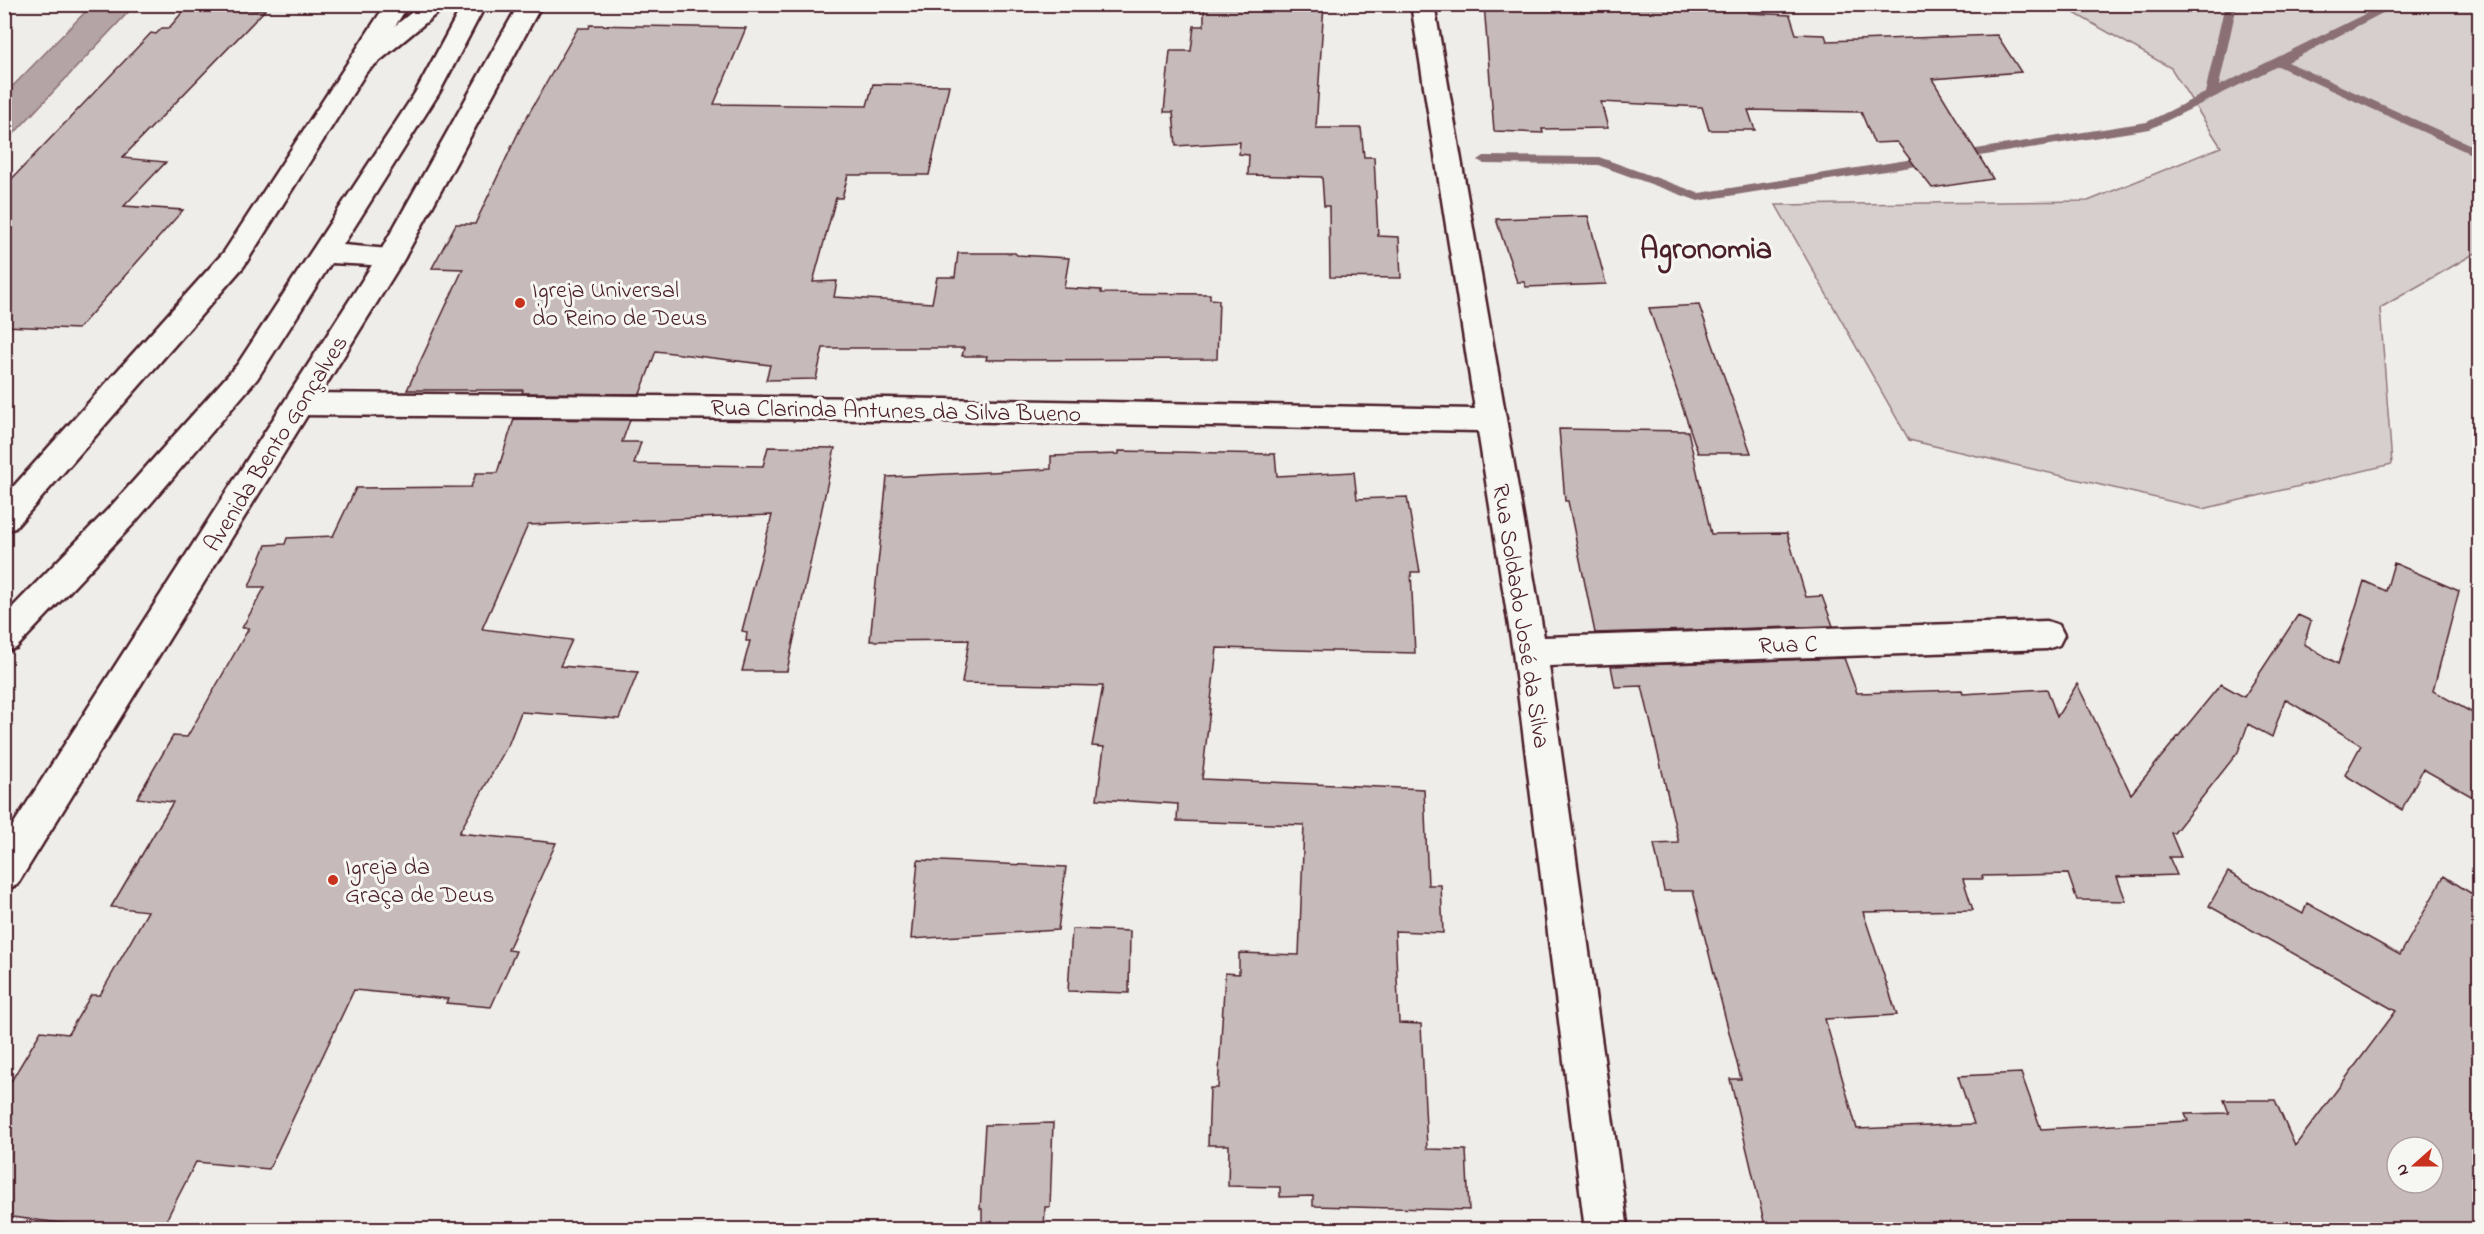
<svg xmlns="http://www.w3.org/2000/svg" width="2484" height="1234" viewBox="0 0 2484 1234" font-family="'Indie Flower',sans-serif">
	<rect width="100%" height="100%" fill="#efedea"/>
	<filter id="ink" filterUnits="userSpaceOnUse"><feTurbulence type="fractalNoise" baseFrequency=".0167" numOctaves="2"/><feDisplacementMap in="SourceGraphic" scale="12" xChannelSelector="R" yChannelSelector="G"/><feConvolveMatrix kernelMatrix="1 2 1 2 8 2 1 2 1" color-interpolation-filters="sRGB"/></filter>
	<g filter="url(#ink)">
		<path fill="#d7cfce" stroke="#90777c" stroke-width="1.5" d="M2060,5h419v246l-99,57 12,156 -189,45 -294,-69 -133,-235 312,-4 133,-54 -50,-79z"/>
		<path fill="#b4a4a5" stroke="#8a6f74" stroke-width="1.5" d="M92,5h43l-130,138v-49z"/>
		<g fill="none" stroke-linecap="round" stroke-linejoin="round">
			<path fill="#8a6f74" fill-rule="evenodd" d="M2225,4h12l-18,82 166,-82h15l-112,58 192,87v9l-202,-92 -128,63 -452,72 -100,-36 -114,-1 -6,-4 6,-4 115,1 100,36 448,-71 58,-29z"/>
		</g>
		<path fill="#c6babb" stroke="#4a1f2b" stroke-width="1.5" fill-rule="evenodd" d="M1204,4h120l-8,124h45l3,29h10l4,79 21,1 2,41 -71,-1 -1,-71h-5l-2,-29 -74,-2 1,-20 -10,-1 1,-12 -64,4 -3,-34h-9l6,-61h21l3,-25h10z
			M1484,4h263l2,9 41,2 6,19 29,1 2,6 170,-6 24,37 -89,7 61,100 -61,9 -35,-46 -23,1 -13,-31 -113,-2 7,20h-46l-7,-23 -101,-5 7,26 -66,1 1,4 -49,-2z
			M186,8l79,2 -143,148 44,4 -42,44 59,4 -105,119 -74,-3v-139l147,-154 5,1 6,-6h7z
			M590,25l156,3 -32,76 153,2 6,-22 76,1 -20,90h-81l-6,23h-6l-23,84 24,-1 -3,16 98,6 5,-26h18l3,-24h57l2,2 52,3 -5,30 37,2v3l109,1v5l9,1 -2,59 -231,1 1,-4h-25l2,-8h-141l-7,31 -50,1 4,-15 -114,-14 -16,43 -118,-1 1,-3h-116l56,-121 -31,-1 24,-44h19l46,-97 57,-99h11z
			M1588,216l18,68 -80,3 -2,-5h-7l-21,-63z
			M1699,305l52,148h-53l-49,-145z
			M514,419l116,1 -8,22h19l-7,22 129,2 5,-19 67,1 -48,223h-45l8,-30h-4l1,-9 -5,-1 30,-116 -244,10 -46,104 90,11 -12,26 78,6 -19,47 -98,-7 -12,31 -50,90 97,10 -48,107 8,1 -25,56 -45,-4 2,-4 -94,-9 -85,179 -73,-7 -35,68h-44l-113,-14v-123l37,-62 27,3 23,-39h9l48,-84 -37,-4 62,-105 -36,-4 36,-62 14,1 62,-109h-7l23,-41h-16l17,-42 19,-1 2,-6 46,-2 23,-48 115,-1 5,-14h21z
			M1559,429l129,2 23,103 76,-1 19,64 16,-1 11,30 -238,7 -27,-132h-3z
			M1119,451l156,3 2,22 77,-4 3,27 50,-2 13,75h-9l4,81 -198,-5 -15,131 222,10 4,96h13l2,48 -48,-2 4,92 22,1 6,125 39,1 3,60 -156,-4v-10l-33,1v-10l-52,-1 1,-41h-21l2,-57h8l7,-115 14,1v-21l60,2 5,-130 -127,-4 1,-17 -81,-5 7,-52 -12,-1 11,-60 -141,-3 7,-43 -99,1 17,-164 164,-8v-13l68,-2z
			M2394,563l65,28 -26,100 47,26v84l-57,-32 -21,41 -57,-35 16,-30 -76,-46 -13,38 -24,-13 -10,28 -64,81h-3l10,24h-12l8,18 -60,2 9,24 -49,-1 -9,-26 -86,2 1,3h-20l10,31 -110,2 34,103 -72,4 32,110 117,-5 -16,-48 63,-3 20,56 147,-8 -3,-7 44,-1 -5,-13h51l20,46 101,-135 -187,-105 19,-34 75,42 4,-11 93,52 44,-79 36,23v331h-714l-36,-151h11l-48,-188h-29l-10,-47 25,-1 -37,-157 -27,1 -4,-21 233,-8 13,35 105,-3 1,4 84,-5 10,28 20,-33 54,110 90,-110 23,13 54,-82 13,6 -7,23 34,20 26,-83 22,10zM2397,1147h36v36h-36z
			M918,860l148,7 -8,63 -147,9z
			M1072,929l58,2 -1,62 -61,-2z
			M1053,1123l-3,84h-5l-1,23h-62v-21h-2l5,-84z"/>
		<g fill="none" stroke-linecap="round" stroke-linejoin="round">
			<defs>
				<path id="minor" d="M422,4h26l-82,68 -8,2 -8,-2 -4,-5 4,-5z
					M463,4h23l-47,89 -96,152 58,5 4,7 -4,7 -10,2 -60,-3 -74,116 -122,143 -119,126 -12,4v-36l109,-112 124,-139 178,-272z
					M1411,4h23l110,633 503,-16 12,4 5,10 -5,10 -12,4 -498,17 79,564h-43l-72,-578 -35,-221 -592,-11 -585,-5 -10,-3 -5,-8 5,-8 10,-3 585,5 589,11z"/>
				<path id="major" d="M386,4h23l-165,262 -229,262 -11,3v-34l220,-245z
					M519,4h23l-137,253 -388,628 -13,5v-51l375,-585z"/>
			</defs>
			<use href="#minor" stroke="#4a1f2b" stroke-width="5"/>
			<use href="#major" stroke="#4a1f2b" stroke-width="5"/>
			<use href="#minor" fill="#f6f6f2" fill-rule="evenodd"/>
			<use href="#major" fill="#f6f6f2" fill-rule="evenodd"/>
		</g>
	</g>
	<g fill="#c8321e" stroke="#f6f6f2" stroke-width="2">
		<circle cx="520" cy="303" r="6"/>
		<circle cx="333" cy="880" r="6"/>
	</g>
	<g text-anchor="middle" stroke-width="6" stroke-linejoin="round" paint-order="stroke">
		<g font-size="24" fill="#4a1f2b" stroke="#f6f6f2" text-anchor="start">
			<text x="532" y="297">Igreja Universal<tspan x="532" dy="28">do Reino de Deus</tspan></text>
			<text x="345" y="874">Igreja da<tspan x="345" dy="28">Graça de Deus</tspan></text>
		</g>
		<g font-size="24" fill="#4a1f2b" stroke="#f6f6f2">
			<text transform="translate(896 410) rotate(1)" y="8">Rua Clarinda Antunes da Silva Bueno</text>
			<text transform="translate(275 443) rotate(-58)" y="8">Avenida Bento Gonçalves</text>
			<text transform="translate(1522 616) rotate(81)" y="8">Rua Soldado José da Silva</text>
			<text transform="translate(1788 644) rotate(-2)" y="8">Rua C</text>
		</g>
		<g font-size="30" font-weight="bold" fill="#4a1f2b" stroke="#f6f6f2">
			<text x="1706" y="258">Agronomia</text>
		</g>
	</g>
	<rect width="2484" height="1234" fill="none" stroke="#f6f6f2" stroke-width="24"/>
	<rect x="12" y="12" width="2460" height="1210" fill="none" stroke="#4a1f2b" stroke-width="2" filter="url(#ink)"/>
	<g transform="translate(2415 1165) rotate(249)"><circle r="28" fill="#f6f6f2" stroke="#b1a0a2" stroke-width="1.5"/>
	<path d="M0-4.5L10 22L0 15L-10 22Z" fill="#c8321e"/>
	<text y="-9" font-size="16" font-weight="bold" text-anchor="middle" fill="#4a1f2b">N</text>
	</g>
</svg>
